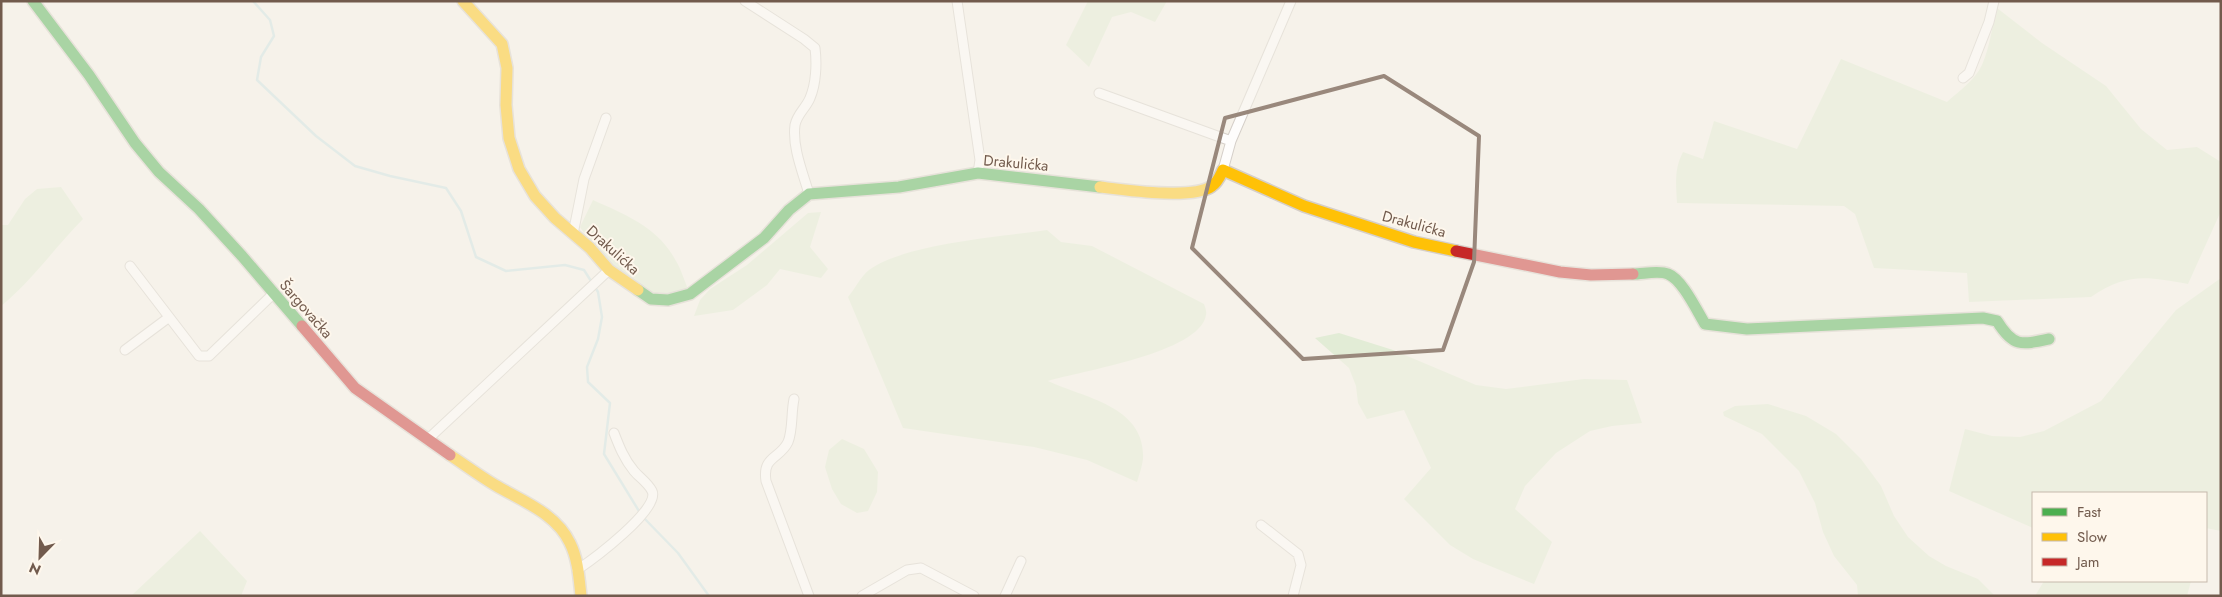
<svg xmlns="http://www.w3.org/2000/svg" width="2222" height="597" viewBox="0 0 2222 597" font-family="Jost,sans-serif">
	<rect width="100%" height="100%" fill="#f6f2ea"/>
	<path fill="#e2ecd6" d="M1088,1h79l-12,21 -24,-10 -19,5 -23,50 -23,-22z
		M1997,8l45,35 64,43 35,43 26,21 30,-3 24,15v49l-33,73c-41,-7 -60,-12 -97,13l-122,5 -2,-29 -93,-5 -19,-54 -11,-8 -167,-3c-1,-19 -3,-34 6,-51l20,7 11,-38 83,28 44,-90 106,43c12,-11 28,-22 35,-37 8,-18 10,-39 15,-57z
		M61,187l22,32c-28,28 -51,62 -82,87v-81h7l17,-26 12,-10z
		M593,200c33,15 65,27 83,61 6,10 9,22 14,33l-22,6 -30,-9 -44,-43 -14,-21z
		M821,212l-11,35 18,22 -7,9 -41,-9 -13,16 -34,25 -39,6 6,-16 10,-11 37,-24 61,-52z
		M1047,230l14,12 31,4 112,58c1,3 3,8 2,11 -6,38 -126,56 -158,66 36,17 98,25 95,78 -1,8 -4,16 -6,23l-50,-22 -53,-13 -131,-19 -55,-131c7,-8 13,-21 21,-27 35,-26 132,-33 178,-40z
		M2221,278v253l-15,-3v-35h-173v35l-84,-37 16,-62 27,7 28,1 24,-6 57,-30 75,-91z
		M1339,333l54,17 83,35 30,4 78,-10 43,1 15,43 -30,3 -22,5 -34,22 -31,33 -10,23 37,33 -18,42 -61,-25 -23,-14 -46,-46 27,-31 -27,-58 -37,9 -9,-16 -2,-17 -7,-18 -34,-30z
		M1768,404l38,12 30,18 25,25 20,27 13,30 14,21 21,19 17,10 32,13 17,17h-137l-1,-11 -23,-29 -11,-24 -8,-29 -16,-32 -37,-37 -38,-18 -1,-4 12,-6z
		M842,439l22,10 14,23 -1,20 -9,19 -11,2 -16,-9 -9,-15 -7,-22 4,-17z
		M200,531l47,50 -6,15h-110z
		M2044,581h147l-4,15h-152z"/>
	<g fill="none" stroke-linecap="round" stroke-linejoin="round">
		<path stroke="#cde3e5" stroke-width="2.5" d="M253,1l17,19 4,16 -13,21 -4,23 59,56 39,30 35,10 56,12 15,23 15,46 30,14 59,-6 19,5 14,22 4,25 -4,22 -11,28 1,15 22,21 -6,51 38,62 36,37 31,43"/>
		<defs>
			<path id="street" d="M745,1l59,38 11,9c2,16 1,36 -5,50 -4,10 -13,16 -15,27 -3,22 8,48 14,69
				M957,1l23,159 -2,13
				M1963,78l6,-5 20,-51 5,-21
				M1099,93l132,48
				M1223,170l8,-29 60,-140
				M573,234l11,-55 22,-61
				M130,266l69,90h10l64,-62
				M125,350l43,-32
				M794,399c-3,14 -1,31 -6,43 -8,17 -26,14 -22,39l43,115
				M427,440l182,-170
				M1261,525l37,29 3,11 -8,31
				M577,570c15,-10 84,-61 75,-79 -4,-8 -13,-14 -18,-20 -10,-12 -15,-25 -20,-38
				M862,596l45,-26 14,-2 53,28
				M1005,596l16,-35"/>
			<path id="fast" d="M33,1l56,74 46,68 24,29 40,37 43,47 60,70
				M1633,274c10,0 26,-4 35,0 14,5 29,37 37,50l42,5 236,-11 14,3c16,26 24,24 52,18
				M638,290l13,9 17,1 22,-6 74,-56 25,-28 20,-16 90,-7 79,-14 122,14"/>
			<path id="slow" d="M463,1l39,43 5,24 -1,37 3,33 10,31 16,27 20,22 35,30 19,22 29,20
				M1100,187c25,3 93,13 112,-1 6,-4 8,-10 11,-16l81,36 110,36 42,9
				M450,455c15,10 30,21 45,30 27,16 61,28 75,58 8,16 9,35 11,53"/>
			<path id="jam" d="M1456,251l104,21 31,3 42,-1
				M302,326l53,62 95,67"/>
		</defs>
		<use href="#street" stroke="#d5cfc9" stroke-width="11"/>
		<use href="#fast" stroke="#d6cfc8" stroke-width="14"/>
		<use href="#slow" stroke="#d6cfc8" stroke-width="14"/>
		<use href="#jam" stroke="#d6cfc8" stroke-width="14"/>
		<use href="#street" stroke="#fefdfc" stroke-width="9"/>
		<use href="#fast" stroke="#4caf50" stroke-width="11"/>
		<use href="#slow" stroke="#ffc107" stroke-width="11"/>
		<use href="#jam" stroke="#c62828" stroke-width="11"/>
	</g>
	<path d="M0 0H2222V597H0ZM1384,76l95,60 -5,126 -31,88 -140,9 -111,-111 33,-130z" fill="#f6f2ea" fill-opacity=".55" fill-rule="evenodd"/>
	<path fill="none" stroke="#99887c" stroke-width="4" stroke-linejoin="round" d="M1384,76l95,60 -5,126 -31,88 -140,9 -111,-111 33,-130z"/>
	<g text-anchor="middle" stroke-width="4" stroke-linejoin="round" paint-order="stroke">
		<g font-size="15" fill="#725b4d" stroke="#fef7ec">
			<text transform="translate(1016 163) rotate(5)" y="5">Drakulićka</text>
			<text transform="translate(1414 224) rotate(15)" y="5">Drakulićka</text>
			<text transform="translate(613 250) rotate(42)" y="5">Drakulićka</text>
			<text transform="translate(306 309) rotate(49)" y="5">Šargovačka</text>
		</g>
	</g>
	<rect width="2222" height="597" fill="none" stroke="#725b4d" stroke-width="5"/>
	<rect x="2032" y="492" width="175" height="90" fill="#fef7ec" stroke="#c6b9ac"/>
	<rect x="2042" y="508" width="25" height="8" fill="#4caf50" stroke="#c6b9ac"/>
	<text x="2077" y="517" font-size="15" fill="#725b4d">Fast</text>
	<rect x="2042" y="533" width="25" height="8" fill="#ffc107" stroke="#c6b9ac"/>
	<text x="2077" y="542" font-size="15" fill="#725b4d">Slow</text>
	<rect x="2042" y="558" width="25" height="8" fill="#c62828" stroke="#c6b9ac"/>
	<text x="2077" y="567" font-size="15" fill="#725b4d">Jam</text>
	<g transform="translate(40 557) rotate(203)" stroke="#fef7ec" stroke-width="4" paint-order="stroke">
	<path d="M0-4L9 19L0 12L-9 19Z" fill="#725b4d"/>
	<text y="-8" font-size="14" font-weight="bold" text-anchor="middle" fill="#725b4d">N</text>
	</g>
</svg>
